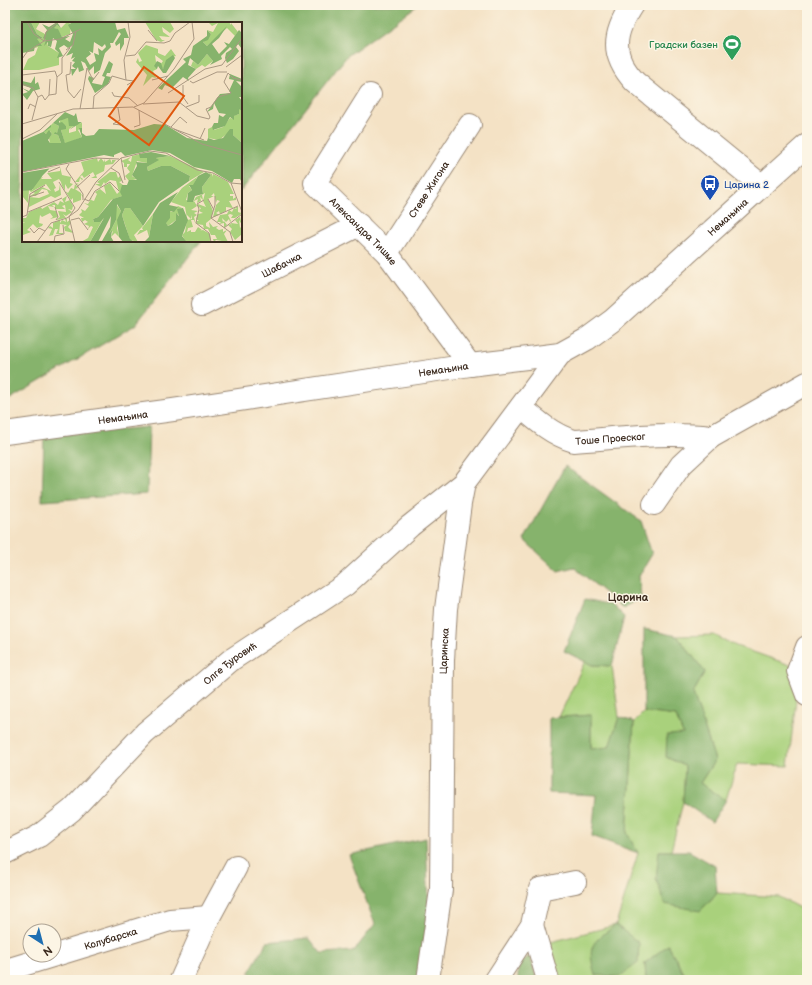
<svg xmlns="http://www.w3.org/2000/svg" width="812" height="985" viewBox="0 0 812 985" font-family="'Balsamiq Sans',sans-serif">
	<rect width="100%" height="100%" fill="#fcf5e5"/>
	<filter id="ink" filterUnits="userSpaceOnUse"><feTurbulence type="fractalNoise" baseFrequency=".025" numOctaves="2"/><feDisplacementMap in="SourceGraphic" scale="8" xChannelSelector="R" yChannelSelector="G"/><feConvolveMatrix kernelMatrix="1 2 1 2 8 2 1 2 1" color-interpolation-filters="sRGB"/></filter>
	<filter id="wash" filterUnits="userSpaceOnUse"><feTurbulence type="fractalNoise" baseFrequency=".012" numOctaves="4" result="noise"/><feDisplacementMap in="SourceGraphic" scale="16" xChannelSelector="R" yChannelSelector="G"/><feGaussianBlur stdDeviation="0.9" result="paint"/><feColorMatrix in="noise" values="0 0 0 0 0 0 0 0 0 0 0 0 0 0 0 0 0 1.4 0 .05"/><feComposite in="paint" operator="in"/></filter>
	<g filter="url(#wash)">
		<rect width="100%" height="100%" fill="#f4e2c5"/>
		<path fill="#a9d17c" stroke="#727e4d" d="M714,635l22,11 57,20 3,34 -8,66 -51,-2 -11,36 -26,-17 15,-23 -22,-67 12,-21 -28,-36z
			M585,661l7,4 20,1 7,51 -10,30 -18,3v-35l-32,2z
			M644,712l32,4 7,18 -17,23 19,9 -2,36 -12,49h-12l41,60 17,-18 62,4 28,15v68h-119l-20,-35 -23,18 1,17h-89l-10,-37 69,-18 22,-72 -11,-20 7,-111z"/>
		<path fill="#86b36c" stroke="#606e45" d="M5,5h413l-71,51 -106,135v-168h-218v218h178l-66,84 -130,77z
			M149,427l-2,67 -105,7 2,-65z
			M565,466l76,55 11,33 -13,22 2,22 -18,10 -49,-41 -16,4 -34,-31z
			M585,599l27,6 12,12 -12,49 -20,-1 -28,-14z
			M644,629l33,7 28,36 -12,21 22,67 -15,23 26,17 -14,22 -29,-20 2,-36 -19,-9 1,-22 16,-1 -7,-18 -32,-4z
			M591,715v34l18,-2 10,-30 15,5 -7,111 11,20 -46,-17 4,-41 -47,-2v-75z
			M426,838l3,72 -11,70h-162l-7,-8 18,-30 42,-4 12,15 33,-2 21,-27 -26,-69z
			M659,851h30l26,15 2,27 -17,18 -35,-7 -9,-25z
			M616,925l23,18 -1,20 -19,14 -24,-2c-8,-30 -4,-32 21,-50z
			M668,945l19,35h-41l-1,-17z
			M530,956l7,24h-19v-16z"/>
	</g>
	<g filter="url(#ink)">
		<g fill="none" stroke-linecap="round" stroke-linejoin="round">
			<defs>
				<g id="street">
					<path d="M632,5c-19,29 -22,50 3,77l126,103"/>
					<path id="s1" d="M370,95l-55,88 72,70 83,112"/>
					<path id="s2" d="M387,253l83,-128"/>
					<path id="s3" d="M202,305l157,-80"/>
					<path id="s4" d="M521,407c16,14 32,28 53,34 45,-3 92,-9 137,-4l96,-54"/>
					<path d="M654,504l27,-39 30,-28"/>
					<path d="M807,647l-9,24 9,24"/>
					<path id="s5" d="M5,853l34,-17 33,-26 73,-77 86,-73 114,-75 65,-59 54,-43"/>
					<path d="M532,925l16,55"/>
					<path id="s6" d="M13,968l157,-48 39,-3"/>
					<path d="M181,980l28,-63 27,-50"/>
					<path id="s7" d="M428,980l13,-90 2,-230 3,-51 14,-105 4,-21 96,-129"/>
					<path d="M496,980l36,-55 8,-36 35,-7"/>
				</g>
				<g id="secondary">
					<path id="s8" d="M5,433l168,-23 297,-45 90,-11 27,-15 26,-19 194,-175"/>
				</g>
			</defs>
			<use href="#street" stroke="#988672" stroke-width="24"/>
			<use href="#secondary" stroke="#988672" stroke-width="24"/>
			<use href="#street" stroke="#fff" stroke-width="22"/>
			<use href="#secondary" stroke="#fff" stroke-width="22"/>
		</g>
	</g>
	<defs>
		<symbol id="stadium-pin" viewBox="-11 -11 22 30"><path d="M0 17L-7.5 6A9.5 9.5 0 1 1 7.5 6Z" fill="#2e9e5b" stroke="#fcf5e5"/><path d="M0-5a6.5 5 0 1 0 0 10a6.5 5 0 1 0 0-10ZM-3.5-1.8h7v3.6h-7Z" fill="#fff"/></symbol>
		<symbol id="bus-pin" viewBox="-11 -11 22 30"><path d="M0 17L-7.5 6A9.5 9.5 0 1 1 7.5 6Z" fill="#1a4fb4" stroke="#fcf5e5"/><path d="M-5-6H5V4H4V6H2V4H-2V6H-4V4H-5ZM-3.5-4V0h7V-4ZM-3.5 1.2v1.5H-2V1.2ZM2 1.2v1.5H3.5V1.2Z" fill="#fff"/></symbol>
	</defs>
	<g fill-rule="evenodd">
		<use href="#stadium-pin" x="721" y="33" width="22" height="30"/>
		<use href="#bus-pin" x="699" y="173" width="22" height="30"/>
	</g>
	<g text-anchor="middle" stroke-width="3" stroke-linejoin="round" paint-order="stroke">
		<g font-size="10" fill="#27864d" stroke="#fcf5e5" text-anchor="end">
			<text x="718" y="48">Градски базен</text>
		</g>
		<g font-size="10" fill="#164399" stroke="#fcf5e5" text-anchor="start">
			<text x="724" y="188">Царина 2</text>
		</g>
		<g font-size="10" fill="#3b2a1e" stroke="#fcf5e5">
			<text dy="4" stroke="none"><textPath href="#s2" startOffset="76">Стеве Жигона</textPath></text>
			<text dy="4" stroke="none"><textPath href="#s8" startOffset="778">Немањина</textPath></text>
			<text dy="4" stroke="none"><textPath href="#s1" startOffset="172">Александра Тишме</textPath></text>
			<text dy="4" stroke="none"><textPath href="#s3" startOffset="89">Шабачка</textPath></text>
			<text dy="4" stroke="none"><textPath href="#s8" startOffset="443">Немањина</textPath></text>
			<text dy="4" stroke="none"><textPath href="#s8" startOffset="119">Немањина</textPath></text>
			<text dy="4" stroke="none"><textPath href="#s4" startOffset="100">Тоше Проеског</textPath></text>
			<text dy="4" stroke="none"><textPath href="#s7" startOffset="330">Царинска</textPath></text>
			<text dy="4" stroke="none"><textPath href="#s5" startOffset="296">Олге Ђуровић</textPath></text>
			<text dy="4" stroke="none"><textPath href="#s6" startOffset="102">Колубарска</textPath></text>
		</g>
		<g font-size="11" font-weight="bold" fill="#3b2a1e" stroke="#fcf5e5">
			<text x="628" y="601">Царина</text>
		</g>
	</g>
	<g transform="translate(22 22)">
		<rect width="220" height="220" fill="#f4e2c5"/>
		<path d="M9,0h9l-4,7 9,5 3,12 11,7v12l-20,5h-16l5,-11 7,-4 3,-8 -3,1v-2l2,-7 6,-1 -6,-4zM45,0l4,2 -1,10 -8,3 -5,-8 -4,-1 4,-3 4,3zM123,0h25l4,7 -4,4 -8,-6 1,5 7,5 -11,-1 3,4h3l-4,2 -5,-2zM186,0h21l2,3v-2l7,9 -3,4 -8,-8 -20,18 -4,-4 8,-8 -4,-4 6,2 5,-9 -6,3zM124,23l12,4v4l7,3 6,-7 5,7 -4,1 -9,12 -3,-4 3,-4 -8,-6 2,14 -4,2 3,7 -4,-1 -9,9 4,-11 -11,-13 2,-4 1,4 3,-1 -4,-8zM185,32l6,7 -8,6 -3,-2 -6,4 -5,-3 2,-5 5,4zM215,76l5,13v32l-9,-8 -1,-5 -13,10 -11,-2v-9l4,-2 2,3 9,-3 7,-9 4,1 -1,-3 6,-2v-5h-7zM46,96l6,8 -5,3v4l7,-2v-7l6,-1v5l-4,2 4,7 -17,7 -4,-14 5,-4 -7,-3 2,-4zM31,101l6,3 -2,8h-3l4,1 3,8h-11l-1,-5 3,-4 -2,-3 -4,3 -2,-2zM129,130l-9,1 -1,5 6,-1v6l-10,-2 -5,15 5,3 -8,2 -4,-5 5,-4 -3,-4 3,-4h-3v3h-3v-4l-3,-2 10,-4 -3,3 3,2 1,-6 13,-3zM148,134l34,16 -15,9 1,-5 -19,-10h-10l-13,5 -1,-4 11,-7 -2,-2zM75,136l1,4 3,-4 3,4 1,-3v3l5,-3 2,4v-3h4l-3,4 -8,1 -1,6 -8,4 1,3h-6l4,-2 -2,-4 -9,6 -2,-3 -2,2 3,2 -5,6 -2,-2 3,1 3,-4 -2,-2 -1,4h-4l9,-11 -3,-9zM38,145l2,8 9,2 -1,6 3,1 -5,5 -3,-5v7l3,2 3,-5 3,1 1,-5 3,4 -3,1 6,4v1l2,1v3l-2,-4v6l-8,3v-5l-2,2 -9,-14 -1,-4 -2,-3 -6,3 3,6 -2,1 1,3 4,-2 1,-6 1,11 -6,3 -4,-2 -22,11 -1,3 1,-13 10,1 10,-4 -2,-4 -5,-1 -6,7h-6l5,-3 -3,-1 10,-5 9,4 -5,-7 -15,8 -2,-2 -1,13 -5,-6 -1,2v-8l7,-2 4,1 -1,-3 8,-9 3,-1 -2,2h11l-5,-6 13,-2zM88,150h6l2,6 2,-2 2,5 -3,1 4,3 -1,11 -11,4 -13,17 -5,2 1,3 10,-5 -14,25h-9l7,-4 5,-11 -2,-1 -3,3 1,-3 -5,-2 4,-2 -3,-2 -3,2 -1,-4h3l-5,-3 3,-3 -1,-3 4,2 4,-5 -5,-3 4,1 4,-7 -1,3 3,1 3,-7 -2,-2 5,-3 6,5 -2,-8 6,-3 7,11 2,-2 -3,-11 -6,-1 -5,4 -1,-2 -3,5 -6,-3h5l-3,-2zM185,150l5,2 1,3v-3l10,5 -1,3 1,-3 5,3 6,12h-4v2h3v3l3,-2v3l-7,1 4,7 -7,-1v4l-6,3 -1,-3 -3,2 3,2 -6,2 3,-12 4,-4 -3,-1 -1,3 -2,-10 -3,3h3l-6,3 5,12 -2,8 -5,4v3l4,2 -1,-6 4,5 5,-1 -2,2 3,2 4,-1v3l4,-2 -3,4 4,8 -12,-2 -2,2 -1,-3h4l-2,-4h-4l-3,-6h-4l-1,-4 -6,-1 -1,-3h3l-3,-2 2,-5 5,-1 -4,-2 2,-3 -3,-1v-3l8,3 -3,-6 2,-8 -3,2 1,5 -3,-3 1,4 -4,2 1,-4 -4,2 3,5 -6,4 7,1 -4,2 3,2 -3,2 2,8 -2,-5h-3l2,7 -5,1 -1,4 4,-2v2h4l3,-5 4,3 -2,1 3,-1 7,4 1,6 -3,2h-22l-4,-7 3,-3 2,-12 5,-1v-4l-1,4 -4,-4v3l-2,-11 -14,-5 11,-14 15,-11 -3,8 -5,1 3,4 -4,3 -2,7 7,2 3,-5 7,-3 -1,-7 9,-12zM45,174l-2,6 5,-2 3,6 -1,4 -4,-1 4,3 -6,4 -3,-2 3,4 -10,2 4,-3 -2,-6 8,1 -1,-7 -3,1 3,3h-10v-4h-3l2,2 -6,-1 2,4 6,1 2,6 -8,2 3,-2 -3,-4 -8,4 -2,-2 -1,8 4,1 -1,2 -5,2 -4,-4 -6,6 4,2 -8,3 -1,4v-15l3,-2 -3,1v-5h4l3,-6 12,-5 1,2 12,-7 4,3 2,-4 4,2 -2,-4zM94,182l5,7 -4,17 2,9 -4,-4 -4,4 2,-6 -4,3 7,-14zM156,184l4,2 -4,2 1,5 -3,-1v6l-8,6 -3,-4 5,-11 2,1zM213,185h3v5l3,1 -1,-3 1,4 -9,6 3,-2h-4l2,-3 -3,-1 -2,1 3,6 -1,1 -1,-3 -3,3 -4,-4 1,4 1,-1 3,4 -2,2 -4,-1 3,1v-4l-5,1 2,-2h-4l3,-7 7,-1 2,-4 3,2 2,-4 3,1zM103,186h5l13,18 -9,9 4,7 -8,-2 -8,-25zM131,192l-4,23 -2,-7 -10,5 3,-5h3l-1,-2zM218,195l2,8 -3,-5h-3h3l1,8 2,-2v8l-7,6 -5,-8 2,-3 -4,-4 3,-1 1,3 -1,-4 7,1 -3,-4zM43,197h2v3l3,-2 1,3 -3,4 6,6 -9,-2 -1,-4 3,-2 -7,-1 -1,9h4v-2v3h-7l2,-5h-3l-2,6 -4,1 3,-7 -4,-1 2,-2 3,2v-5l7,-3v3l2,-3 4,2z" fill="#a9d17c"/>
		<path d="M0,0h9l6,12 6,4 4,-8 -5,-6 7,3 8,-5 4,6 -4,-3 -3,3 4,1 4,8 8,-1 -5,3 5,3 3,-8 -5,-9 5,-3h42l2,8 8,-2 4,10h-5v6l-4,7v-8l-4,3 -1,-3 6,-9 -2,-2 -6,11h-3l1,4 -6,6 -5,17 -6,4v-8l-5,5 -4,-8 -4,-2 3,9 -5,2 -1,-5 -6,9 -1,-7h5l-4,-3 3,-4 -3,-1 3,-4 -4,2 2,-6 -7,3 7,-11 -5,3 -4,-3 -5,3 4,8 -6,2 2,-5 -4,-4 2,-8 -4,-3 -2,9 -3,-1v-4l-4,4 2,-6 -3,-2 -6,1 5,7h-7l-1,5 -12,2zM72,20l8,5 3,-3 1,3 -4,4 -4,-3 1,7 -5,-2 2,8 -6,4 -4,-7 5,-4 -2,-3 4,2zM205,4l-8,12 -7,6 7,10 8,-8 -3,-4 5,2 10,-14 3,3v16l-4,-5 -2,3 3,4 -6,8 -6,4 -2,-5 1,-5 6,-4 -2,-2 -9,9 1,3 -12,6 3,-4 -6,-7 -9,11 -8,-7 -2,7 8,4 -8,9 1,3 -6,-4 -11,11 -7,-3 -3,5 -4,-2 28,-26 -3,-3 8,-4 2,-9 14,-10v-6l4,4 -3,6 -5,2 4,4zM151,33l2,3 -9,15h-3l-5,-7 -1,3 -3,-3 3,-5 4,2 2,6 3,-9zM87,39l4,3 -3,9h-3l-1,3 5,1 -3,7 -13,9 -7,-14 1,-3 5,2 -2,5 10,2 3,-8 -3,-1zM208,52l12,5v3l-6,-1 6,6v10h-3l3,4v10l-3,-2v5l-5,2v4l-4,-3 -5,9 -12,4 -1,-3 2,-4h4l1,-8 4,2 3,-3 -7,-1 -5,-10 -1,6 -6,3 13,-18 11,-1 -2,-2 5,-11 -5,-1zM13,54v8l3,-2 2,7 -7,2 -6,9 -5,-6 6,-2 -6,-4 7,3 2,-3 -9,-3v-4l9,2zM43,90l9,4 2,-3 2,9h4l-13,8 5,-4h-5l-1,-8 -9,3v2l3,-1 4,4v3l-5,1 4,13 17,-6 -3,-9h3v5l4,3 8,-1 5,-6 35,1 20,-6 12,1 21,13 20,3 1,-3 6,2 9,-2 7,-9h3v6l9,8v40l-2,-4h-6l-2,4 -20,-12 -18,-4 -24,-14 -18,-3 -27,6 -4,-4 -7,3v2l-10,-2 -82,17v-31l21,-9 8,-7v2l-7,5 2,2 3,-4 3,4 -4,6 2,3h11l-3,-8 -4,-1 1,-2 2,1 2,-7 -6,-3zM129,130l19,4 -14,2 3,2 -12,7 1,4 13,-5h10l19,10 -1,5 -30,21 -16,24 -13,-18h-5l-3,7 3,10 5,14 4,3h-11l-4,-5 -2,-17 4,-9 -4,-7 -1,16 -7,14 3,-4 -1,7 3,5 -12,-1 8,-14 1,-11 -13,26h-8l14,-24 -4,4h-6l-1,-3 5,-2 15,-18 9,-3 -2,-4 2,-7h5l2,-5h8l-5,-5 5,-9 -1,-4 11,1v-5h-7l-1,-4zM36,145l-8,1 -7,7 -11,15 -10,1v-18zM184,150l5,3 -9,12 1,7 -8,2 -2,6h-6l1,-9 4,-3 -3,-5h4l5,-9zM156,170l-9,13 9,2 -4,5 -4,-1v7l-4,5 2,3 4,-2 4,-4v-7l3,3 -2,-7 6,-1 5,12 -6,16 4,5 -42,1 5,-5 4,-23 7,-11z" fill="#86b36c" fill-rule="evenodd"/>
		<path fill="none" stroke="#aa9882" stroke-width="1" d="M5,0l7,12 10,7 2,-9 12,-10M126,8l9,11M44,28l7,-5 3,-14M104,34l9,-1 11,-13 18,1 6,-2 5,-8 15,-11M0,37l5,-7 17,-11 16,-2 21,-10M49,40l-1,12 -4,1 2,16 6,7 7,-9M204,45l16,-12M65,46l6,12 6,-8M0,53l33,-4 2,6M104,58l8,1 -7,4M130,58l16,-4M168,59l3,2 24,-11h10M0,62l11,4 5,9 -6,23M161,63v12l5,7M90,70l2,4 15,2 9,8M146,71l37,-24 17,-4 20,-27M27,73l1,-16M16,75l4,-2 3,5 4,-5 7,-1 1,-17 5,-4v-15l8,-10M121,82l36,-2 18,14 12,3 1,-2 -4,-8 5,-2 7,-10 13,-4 -7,-11 4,-9 5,5 9,2M112,85l10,-4 30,-34 20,-30 -2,-17M164,85l13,-5v-7M96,86l2,12 -7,4 8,1M6,87l2,-5 6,3M58,87l7,-41M71,87l1,-13 15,-13 3,-7 14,4 -2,-20 6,-23 -2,-15M0,102l51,-15 60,-2 69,37 40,11M112,105l6,-2 -1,-15M149,105l9,-10 7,6M152,107l30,11M0,117l18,-9 17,-16M178,117l5,-11M99,136l4,22M47,142l-3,5 17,25v6M89,146l8,5 4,10M0,150l73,-14 24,1M26,150l12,-5M37,160l16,26 -6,9 6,25M209,161l11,29M55,165l13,-12M7,175l15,-5M62,177l5,2 6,-10 15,-9 9,9M186,177l6,11M182,178l-7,4 2,5 -3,14 13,10 2,9M33,185l3,10 -2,3M6,190l34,-14M0,195l5,-2 3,-21 15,-9M189,196l19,14 3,10M189,196l27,-12M189,196l4,-13v-9M49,198l8,-2 9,12M8,206l4,5 5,-5 6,3M202,206l18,-14M15,220l14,-19 16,-5 11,-8 18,-28 25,-24 29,-7 16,2 31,17 16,3 18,10 11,1M32,220l1,-6 9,-2 -1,-9"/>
		<path fill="#df570d" fill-opacity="0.15" stroke="#df570d" stroke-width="2" d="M122,45l40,29 -35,49 -40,-29z"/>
		<rect width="220" height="220" fill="none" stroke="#3b2a1e" stroke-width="2"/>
	</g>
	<rect width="812" height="985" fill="none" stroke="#fcf5e5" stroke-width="20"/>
	<g transform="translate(42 943) rotate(144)"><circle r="19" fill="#fcf5e5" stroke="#afa495"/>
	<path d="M0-3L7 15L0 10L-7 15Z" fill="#1f6fb2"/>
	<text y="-6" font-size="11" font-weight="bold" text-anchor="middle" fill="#3b2a1e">N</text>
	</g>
</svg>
